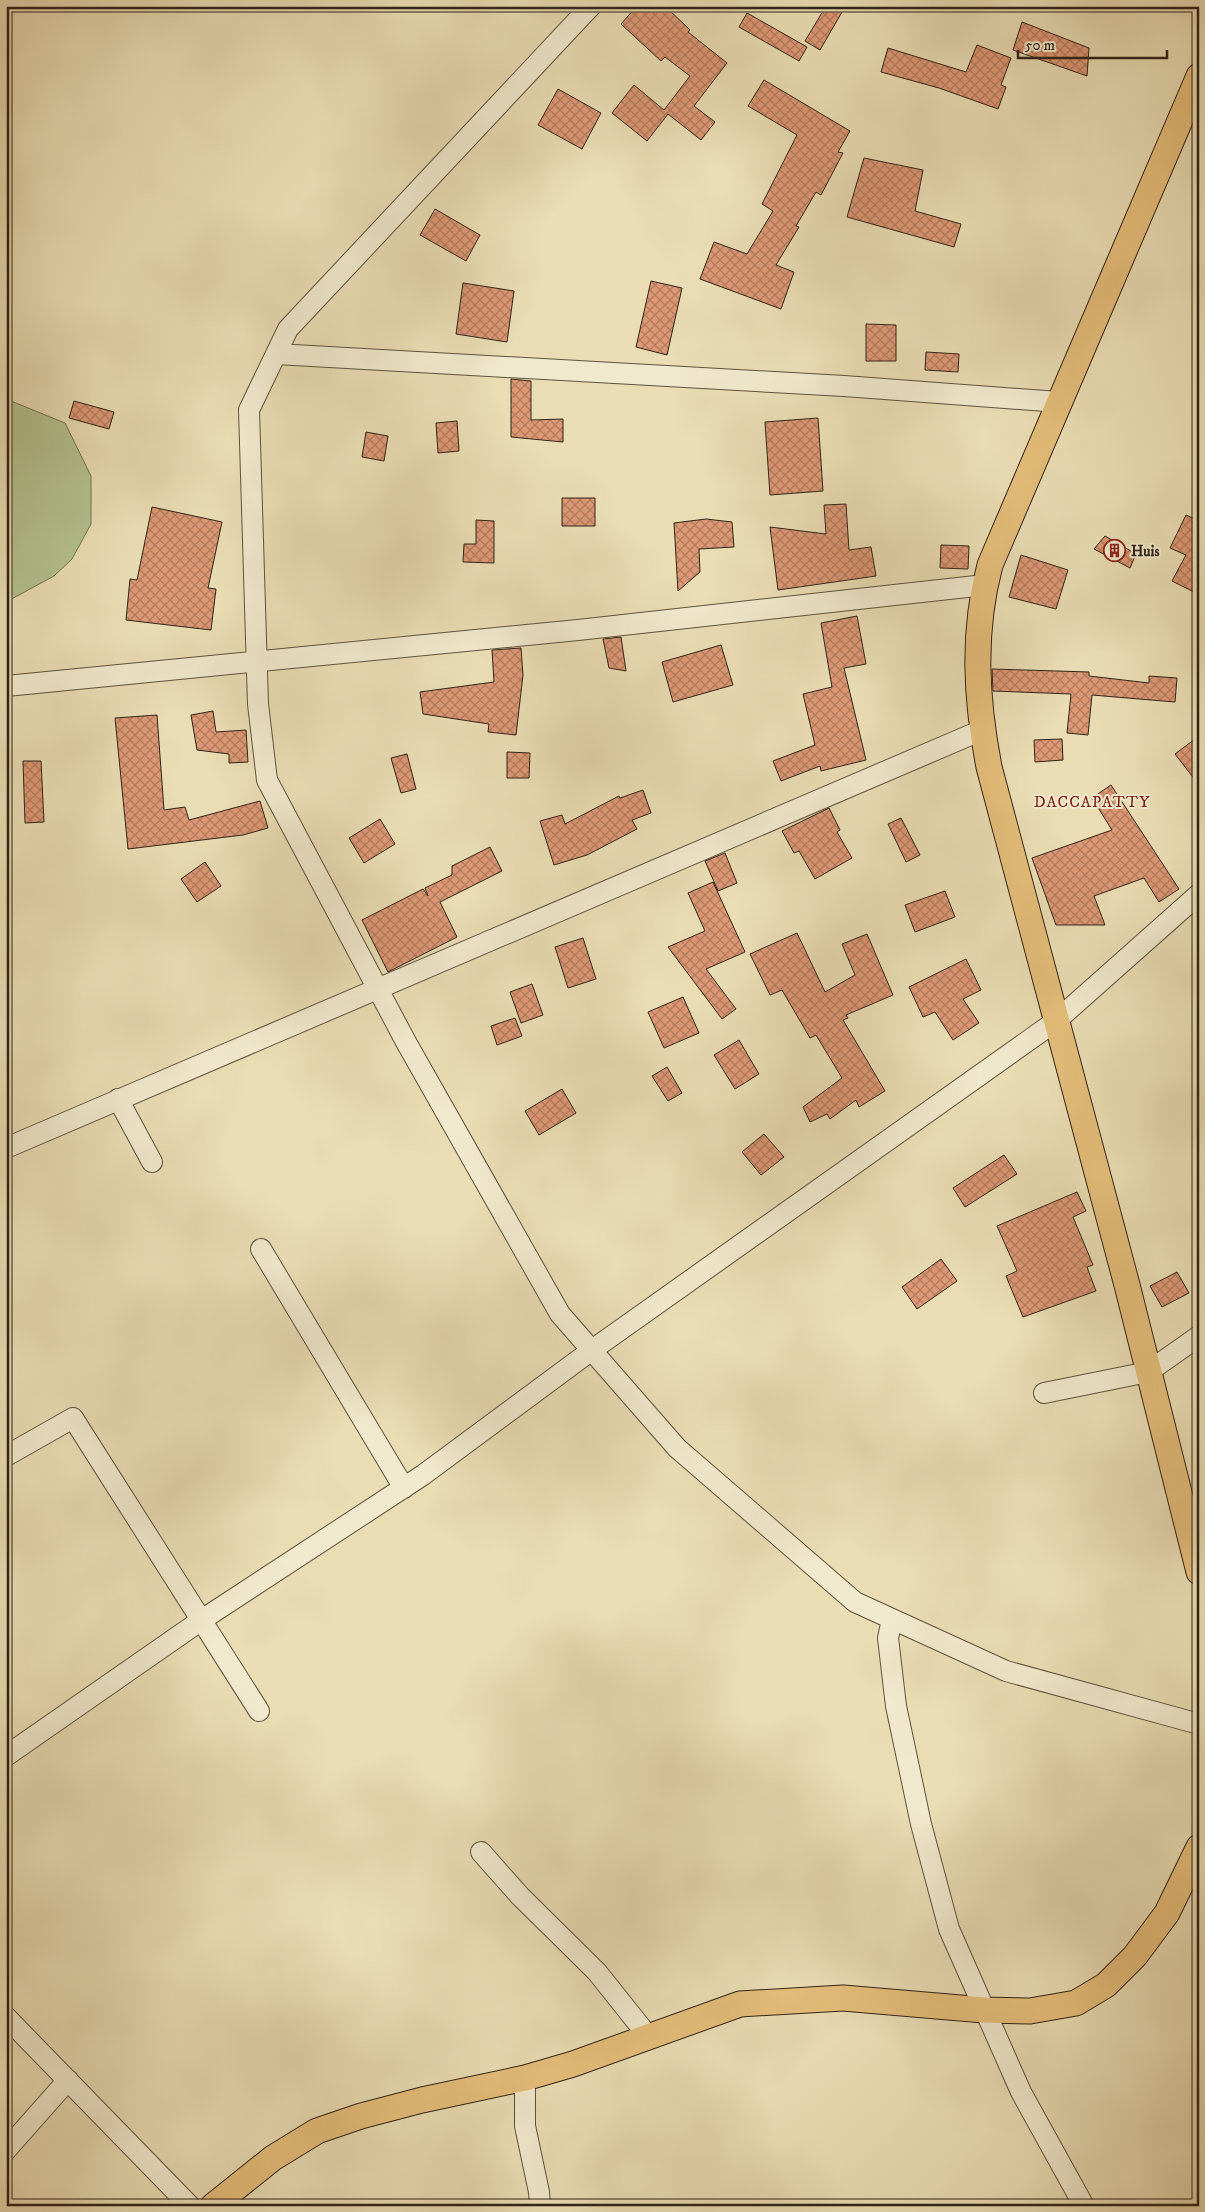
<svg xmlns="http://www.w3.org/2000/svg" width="1205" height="2212" viewBox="0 0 1205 2212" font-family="'IM FELL DW Pica',serif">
	<defs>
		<pattern id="building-cross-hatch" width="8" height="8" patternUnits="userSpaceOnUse" patternTransform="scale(1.25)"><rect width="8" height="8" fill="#dd9875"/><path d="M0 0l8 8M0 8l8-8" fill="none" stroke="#b47c5f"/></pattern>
	</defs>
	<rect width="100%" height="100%" fill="#eaddb4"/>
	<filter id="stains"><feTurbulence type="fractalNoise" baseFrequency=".004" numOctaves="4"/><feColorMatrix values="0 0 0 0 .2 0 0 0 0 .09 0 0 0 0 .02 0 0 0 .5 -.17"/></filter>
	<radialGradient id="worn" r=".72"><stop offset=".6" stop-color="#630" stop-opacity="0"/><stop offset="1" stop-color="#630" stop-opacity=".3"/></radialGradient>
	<path fill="#b4c28f" stroke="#727253" d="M6,399l59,24 26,53v48l-19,35 -18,17 -48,26z"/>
	<path fill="url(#building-cross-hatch)" stroke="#2f2317" d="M637,6h28l25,24 -2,2 39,31 -33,43 21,16 -14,18 -33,-26 -21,27 -35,-28 22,-28 30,25 26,-34 -25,-19 -4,4 -40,-37z
		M826,6h7l9,6 -22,38 -15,-9z
		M747,13l60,34 -8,14 -60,-34z
		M1022,22l67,26 -2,28 -74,-26z
		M977,45l34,13 -10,27 5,2 -8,22 -59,-21 -58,-16 7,-24 78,24z
		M764,80l86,51 -12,21 5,1 -22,42 -5,-3 -20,34 3,1 -23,38 18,7 -13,37 -81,-30 14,-37 33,12 26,-43 -11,-7 35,-69 -49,-29z
		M558,89l43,24 -19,36 -44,-24z
		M864,158l59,12 -8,41 46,13 -7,23 -107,-30z
		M435,209l45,26 -14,26 -46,-26z
		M651,281l31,7 -15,67 -31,-8z
		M463,283l51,8 -7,51 -51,-8z
		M866,324l30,1v36h-30z
		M926,352l33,2 -1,18 -33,-2z
		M511,379l20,2v39l32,-1v23l-52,-5z
		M74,401l40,11 -5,17 -40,-11z
		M818,418l5,73 -53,4 -5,-73z
		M457,421l2,30 -21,2 -2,-30z
		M366,432l22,4 -4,25 -22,-4z
		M562,498h33v28h-33z
		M846,504l3,46 22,-3 5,29 -98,14 -8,-63 56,7 -2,-29z
		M152,507l70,15 -14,66 8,1 -5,41 -85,-10 4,-41 7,1z
		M1186,515l13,6v62l-5,9 -22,-11 14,-26 -16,-7z
		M706,519l26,3 2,25 -35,2 1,23 -22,19 -4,-68z
		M476,520l18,1v42l-31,-1 1,-18h12z
		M1105,536l31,18 -6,14 -36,-19z
		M941,545l28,1 -1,23 -28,-1z
		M1021,555l47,15 -12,39 -47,-12z
		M857,616l9,48 -22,4 22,92 -45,11 -1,-5 -39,15 -8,-20 42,-16 -12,-51 29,-7 -11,-64z
		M621,637l5,34 -17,-3 -6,-29z
		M721,645l12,40 -60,17 -11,-40z
		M521,648l2,27 -7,60 -28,-3 1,-8 -66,-10 -3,-22 74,-10 -2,-32z
		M992,669l97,3v4l60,7v-7l28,2 -2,24 -83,-7 -4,40 -21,-2 4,-39 -78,-3z
		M213,711l3,21 30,-2 2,32 -19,1v-9l-32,-4 -6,-35z
		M157,715l7,95 21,-3 4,13 71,-19 8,27 -25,7 -115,14 -13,-131z
		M1199,736v49l-24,-31z
		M1062,739l1,21 -28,2 -1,-22z
		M507,752l23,1 -1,25h-22z
		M407,754l9,35 -15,4 -10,-35z
		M23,761h18l3,61 -19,1z
		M1111,785l68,104 -20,13 -15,-24 -50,18 11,29h-49l-24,-67 80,-28 -20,-32z
		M643,790l8,23 -19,7 5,9 -50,26 -33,10 -14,-44 22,-6 3,9 54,-28 1,2z
		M829,808l11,22 -3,2 15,26 -37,21 -16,-28 -5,2 -12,-22z
		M901,818l19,37 -14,7 -18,-38z
		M380,819l15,25 -31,19 -15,-25z
		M490,847l12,24 -62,31 17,35 -69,35 -26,-52 61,-31 5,7 -3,-8 27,-13v-9z
		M725,853l12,30 -19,8 -13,-30z
		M205,862l16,24 -24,16 -16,-23z
		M713,882l32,70 -39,17 30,40 -14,10 -54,-72 37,-16 -17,-38z
		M945,891l10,26 -40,15 -10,-27z
		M797,933l28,59 30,-17 -13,-31 25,-10 26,61 -47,20 2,3 -5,2 42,71 -26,16 -3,-7 -26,19 -3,-5 -17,8 -7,-15 39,-29 -26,-43 -6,3 -28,-48 -12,5 -20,-41z
		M583,938l13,41 -28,9 -13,-41z
		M966,959l15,31 -18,9 16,24 -26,17 -18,-28 -12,5 -14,-30z
		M532,984l11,31 -22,8 -11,-31z
		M683,997l16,36 -35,15 -16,-36z
		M515,1018l7,18 -25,9 -6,-19z
		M739,1040l20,34 -24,15 -21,-34z
		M667,1067l15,26 -14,8 -16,-25z
		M562,1089l14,24 -37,22 -14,-24z
		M764,1134l20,23 -23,18 -19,-23z
		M1004,1155l13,19 -52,33 -12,-19z
		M1077,1192l9,19 -13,6 20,48 -6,2 9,24 -73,26 -17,-41 11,-5 -20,-45z
		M941,1259l16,22 -40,28 -15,-22z
		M1177,1272l12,21 -27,14 -12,-21z"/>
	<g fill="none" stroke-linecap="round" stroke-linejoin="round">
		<defs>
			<path id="minor" d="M591,6l-303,323 -39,81 9,294 9,76 139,262 154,272 117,134 178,154 151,69 193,53
				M276,354l568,32 215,16
				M6,686l572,-56 407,-45
				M118,1099l34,63
				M6,1148l976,-418
				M261,1249l143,239
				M1044,1393l104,-21 51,-36
				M6,1456l67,-38 186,293
				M892,1619l-4,19 8,68 25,118 28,105 72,163 63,114
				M6,1756l194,-135 223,-146 169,-125 464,-329 143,-127
				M481,1852l39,44 77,76 51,64
				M6,2017l184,189
				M525,2078v48l14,66 1,14
				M6,2150l62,-70"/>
			<path id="major" d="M1199,76l-209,489c-18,68 -14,134 -1,202l138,518 72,287
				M213,2206l60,-48 44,-27 44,-15 61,-16 103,-22 48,-14 167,-60 103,-6 141,12 46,1 46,-8 30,-18 29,-29 32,-43 32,-66"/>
		</defs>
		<use href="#minor" stroke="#5e523e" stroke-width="22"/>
		<use href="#major" stroke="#2f2317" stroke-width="27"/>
		<use href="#minor" stroke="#f1e9ce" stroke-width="20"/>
		<use href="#major" stroke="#e5be7a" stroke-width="25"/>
	</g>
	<defs>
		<symbol id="building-ring" viewBox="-11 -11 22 22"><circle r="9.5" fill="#f1e9ce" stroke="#8f2418" stroke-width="1.5"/><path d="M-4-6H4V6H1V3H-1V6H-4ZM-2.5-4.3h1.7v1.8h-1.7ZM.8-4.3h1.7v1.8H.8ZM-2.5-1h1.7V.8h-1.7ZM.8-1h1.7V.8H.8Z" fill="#8f2418"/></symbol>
	</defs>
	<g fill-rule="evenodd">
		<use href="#building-ring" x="1102" y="538" width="25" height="25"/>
	</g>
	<g text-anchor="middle" stroke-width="4" stroke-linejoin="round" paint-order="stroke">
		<g font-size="15" font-weight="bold" fill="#2f2317" stroke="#f1e9ce" text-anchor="start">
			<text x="1131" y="556">Huis</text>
		</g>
		<g font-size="16" letter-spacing="1" fill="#7a1f14" stroke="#f1e9ce">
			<text x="1092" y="807">DACCAPATTY</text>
		</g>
	</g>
	<rect width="1205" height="2212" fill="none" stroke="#eaddb4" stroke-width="25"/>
	<rect x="8" y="8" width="1190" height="2197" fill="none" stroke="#2f2317" stroke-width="2.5"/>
	<rect x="12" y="12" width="1180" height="2187" fill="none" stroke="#2f2317"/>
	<path d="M1018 50v8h149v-8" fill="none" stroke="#2f2317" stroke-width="2.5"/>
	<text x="1025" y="50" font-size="15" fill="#2f2317" stroke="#f1e9ce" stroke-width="4" paint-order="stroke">50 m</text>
	<rect width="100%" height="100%" filter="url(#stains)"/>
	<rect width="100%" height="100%" fill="url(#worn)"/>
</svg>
